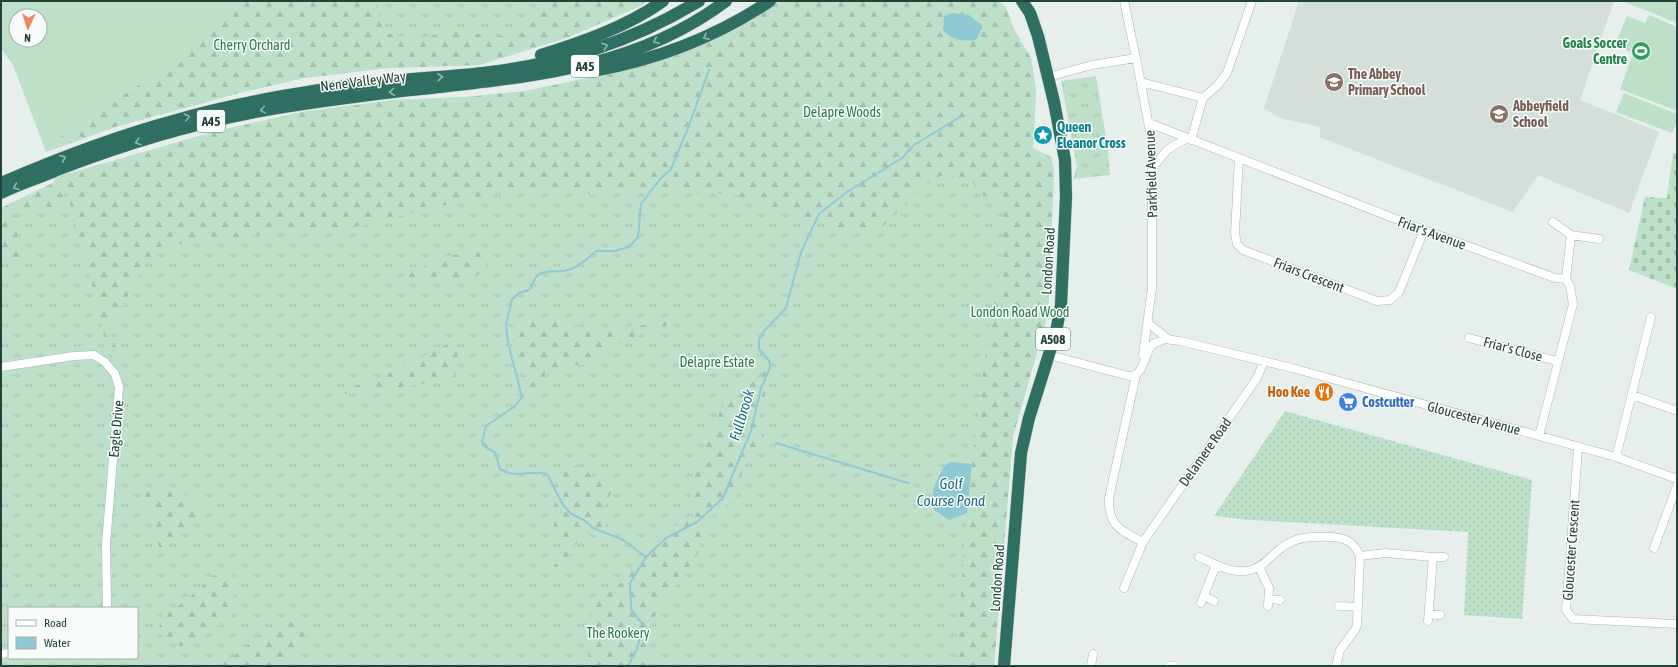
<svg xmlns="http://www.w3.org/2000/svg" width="1678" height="667" viewBox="0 0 1678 667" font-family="'Asap Condensed',sans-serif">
	<defs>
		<pattern id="grass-tufts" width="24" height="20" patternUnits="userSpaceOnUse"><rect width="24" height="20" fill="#bfe0c8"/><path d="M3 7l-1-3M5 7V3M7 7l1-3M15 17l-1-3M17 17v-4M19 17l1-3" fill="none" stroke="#a4c1ad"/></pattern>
		<pattern id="forest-firs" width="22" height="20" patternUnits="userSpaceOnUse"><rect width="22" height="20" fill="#bfe0c8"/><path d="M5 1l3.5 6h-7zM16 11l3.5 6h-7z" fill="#a4c1ad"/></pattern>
		<pattern id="cemetery-stones" width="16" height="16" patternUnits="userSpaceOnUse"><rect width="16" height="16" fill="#bfe0c8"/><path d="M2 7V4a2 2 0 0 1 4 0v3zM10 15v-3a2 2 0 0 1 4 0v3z" fill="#a4c1ad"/></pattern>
		<pattern id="garden-dots" width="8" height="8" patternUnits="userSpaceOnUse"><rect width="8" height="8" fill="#bfe0c8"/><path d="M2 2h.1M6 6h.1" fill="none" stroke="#a4c1ad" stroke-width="1.8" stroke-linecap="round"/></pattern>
	</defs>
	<rect width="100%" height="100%" fill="#e6efeb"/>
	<path fill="#d4dfda" d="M1299,1h315l-34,99 79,32 -30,81 -91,-38 -25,37 -194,-75 2,-10 -41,-9 -16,-10z"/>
	<path fill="url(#grass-tufts)" fill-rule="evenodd" d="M233,1h414l-9,6 -69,30 -90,28 -91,3 -84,10 -61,14 -128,35 -55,20 128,-99z
		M777,1l254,57 5,33 -3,57 18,9 3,13 -6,144 -35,122 -19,230h-993v-458l52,-25 3,-6 157,-45 89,-20 92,-12 72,-3 59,-6 111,-23 57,-19 29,-13zM9,608h128v50h-128z
		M1096,76l12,74 2,25 -37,4 4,-12 -16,-86z"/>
	<path fill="url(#forest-firs)" d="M233,1h143l7,31 35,9 27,-10 51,4 20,4 23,-33 10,-5h98l-9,6 -69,30 -90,28 -91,3 -84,10 -61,14 -128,35 -55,20 -2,-9 85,-56 45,-34z
		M777,1h221l8,6 8,22 17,29 5,33 -3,57 18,9 3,13 -6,144 -35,122 -19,230h-36l3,-79 12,-134 16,-128 10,-41 6,-83 -22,-5 -13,-17 -28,-4 -15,9 -47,45 -25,4 -125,-39 -103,-4 -38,5 -2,-5 -91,3 -158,38 -65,2 -90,10 -36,16 -38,73 13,28 -15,-6 -1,-9 -12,-52 -31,-117 150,-44 89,-20 92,-12 72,-3 59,-6 111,-23 57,-19 29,-13z
		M56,177l9,29 -51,6 8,49 -21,-5v-48l52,-25z
		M470,252l12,1 4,6c0,9 -5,16 -14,19 -12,3 -60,9 -66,-2v-5l17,-4 16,-9z
		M540,317l15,1 17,8 23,3 51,-4 17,-4 6,2 -4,4 -13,3 -32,13 -24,22h-24l-27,10 -17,18 -16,-62 2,-8 7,-4z
		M451,342l6,5 1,5 -3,26 -3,2 -104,14 -6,-1 -1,-2 47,-17z
		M767,367l5,2 -13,48 4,16 -4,17 -13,8 -10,41 -25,18 -7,7 -5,28 -17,26 -18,22 -13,23 -5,43h-62l4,-9 -1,-32 6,-17 9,-13 25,-16 19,-33 15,-14 19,-8 13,-8 -1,-17 -3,-10c13,-36 25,-73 48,-105l21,-4z
		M575,466l9,2 11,11c9,-1 16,-1 20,6 -8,18 -15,22 -9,43l-5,9 -15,-5 -14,17 -20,36 -4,3 -3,-3 18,-37v-11l-9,-9 2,-48 2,-7z
		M138,487l39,4 23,12 -1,15 -25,22 -15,10 -2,-21z
		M232,569l2,14 -2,32 -24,18 -27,14 -23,-15 4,-17 22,-13 29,-26z
		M293,619l12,10 1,15 -25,22h-69l18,-7 41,-33z"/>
	<path fill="url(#cemetery-stones)" d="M1673,153l4,1v135l-48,-19 16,-73 22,1z"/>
	<path fill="url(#garden-dots)" d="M1285,411l247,69 -10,139 -58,-4 4,-83 -218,-12 -36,-4z"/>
	<path fill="#bfe0c8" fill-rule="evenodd" d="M1,1h232l-45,47 -45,34 -84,56 1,9 -14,5 -33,-87 -12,-16zM16,16h24v24h-24z
		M1677,1v22l-52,-21v-1z
		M1649,15l28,12v84l-57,-22 13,-36 -18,-8 12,-29 18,7z
		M1624,93l53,21v8l-5,11 -56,-21z"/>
	<path fill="#8ec9d4" d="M952,13l17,2 14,11 -7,14c-15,1 -23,1 -33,-10l1,-14z
		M950,462l22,2 -5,49 -18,7 -15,-10 -1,-21 11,-23z"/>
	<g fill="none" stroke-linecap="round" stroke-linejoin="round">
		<path stroke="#8ec9d4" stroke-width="2" d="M776,443l132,40
			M646,557l-23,-17 -30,-12 -9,-8 -13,-6 -8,-9 -16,-31c-18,-5 -27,6 -47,-5l-5,-17 -8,-4 -5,-6 4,-16 29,-20 7,-9 -14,-54 -2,-18 6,-26 7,-6 10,-3c4,-4 5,-11 8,-14 6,-6 19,-4 27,-5 12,-2 23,-11 32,-20h19l14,-4 9,-10 3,-33 20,-26 10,-9 17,-41 21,-58
			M628,666l9,-17 6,-24 -12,-16 -1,-26 16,-26 20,-19 31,-16 26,-24 28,-67 10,-43 9,-20v-6l-11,-13v-9l5,-9 22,-23 15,-56 18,-38 28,-22 55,-34 12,-13 46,-28"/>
		<defs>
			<path id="minor" d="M1124,1l12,57
				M1048,77l44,-12 44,-7 16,84v146l-9,67
				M1141,82l62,16
				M1149,123l275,107 131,48 11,1 4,7 3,18 -34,132
				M1191,140l12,-42 14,-12 10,-13 25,-72
				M1239,158l-4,75 2,11 6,6 134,51 13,-1 9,-8 25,-62
				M1153,167l14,-17 20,-12
				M1553,222l18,13
				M1566,279l5,-44 28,4
				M1148,323l20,16
				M1469,338l88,23
				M1049,355l80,21 7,-1
				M1,367l73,-11 20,-1 11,7 10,12 4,13 -13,157 1,64
				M1632,395l45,16
				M1578,448l-12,162 7,9 104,5
				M1616,457l35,-140
				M1143,542c-22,-11 -35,-16 -34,-44l27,-123 5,-6 8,-20 4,-5 12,-5 15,2 112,27 324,89 61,22
				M1654,548l23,-62
				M1199,557c16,7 34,18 52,13 13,-4 19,-13 29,-21 15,-13 33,-13 52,-12 14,1 22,5 28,19l25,-3 48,4 -5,64
				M1433,557h11
				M1259,567l10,21 -1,18
				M1124,588l19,-46 114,-164 7,-17
				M1204,596l10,5
				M1269,599l11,1
				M1201,603l15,-38
				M1339,606l19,1
				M1429,614l11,1
				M1,654l8,-1
				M1091,666l2,-12
				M1169,666h5
				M1336,666l4,-16 15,-20 2,-5 3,-69"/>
			<path id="highway" d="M541,55c42,-13 87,-29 122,-54
				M593,71c63,-11 123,-34 177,-70
				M1,183c56,-24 113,-46 172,-62 58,-17 119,-27 179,-36 43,-6 87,-7 131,-12 79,-9 148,-31 216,-72
				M1,193c18,-9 38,-15 56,-23 79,-31 161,-54 246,-66 42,-6 85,-12 128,-16 106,-12 207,-21 295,-87
				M1004,666l17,-213 8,-35 27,-86 5,-27 5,-108 -1,-37 -11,-58 -16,-66 -8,-23 -8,-12"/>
		</defs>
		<use href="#minor" stroke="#a8b8b2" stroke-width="9"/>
		<use href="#highway" stroke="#c2cac8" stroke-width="13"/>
		<use href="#minor" stroke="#fff" stroke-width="8"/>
		<use href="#highway" stroke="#2f6f62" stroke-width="12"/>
	</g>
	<defs><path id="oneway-chevron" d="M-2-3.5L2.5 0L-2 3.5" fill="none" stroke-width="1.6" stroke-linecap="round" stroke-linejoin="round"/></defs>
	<g stroke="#93b5ae">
		<use href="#oneway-chevron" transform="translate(706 37) rotate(153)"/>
		<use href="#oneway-chevron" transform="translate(656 41) rotate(155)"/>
		<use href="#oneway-chevron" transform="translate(605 46) rotate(-19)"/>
		<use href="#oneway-chevron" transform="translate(440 77) rotate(-5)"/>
		<use href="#oneway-chevron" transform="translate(392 92) rotate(173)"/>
		<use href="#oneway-chevron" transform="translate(263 110) rotate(171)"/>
		<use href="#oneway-chevron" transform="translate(187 117) rotate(-14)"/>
		<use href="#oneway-chevron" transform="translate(138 142) rotate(163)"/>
		<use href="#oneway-chevron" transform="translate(63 158) rotate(-22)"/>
		<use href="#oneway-chevron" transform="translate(16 187) rotate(158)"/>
	</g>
	<defs>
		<symbol id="stadium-disc" viewBox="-11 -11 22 22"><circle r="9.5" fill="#2e9e5b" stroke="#f7fbf9"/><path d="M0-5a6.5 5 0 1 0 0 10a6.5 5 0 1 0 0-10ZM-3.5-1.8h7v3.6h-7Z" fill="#fff"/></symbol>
		<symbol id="school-disc" viewBox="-11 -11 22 22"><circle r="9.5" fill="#8d6e63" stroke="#f7fbf9"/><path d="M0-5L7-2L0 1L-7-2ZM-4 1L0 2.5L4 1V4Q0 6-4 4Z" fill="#fff"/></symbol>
		<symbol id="sight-disc" viewBox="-11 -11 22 22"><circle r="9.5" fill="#0f9aa8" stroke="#f7fbf9"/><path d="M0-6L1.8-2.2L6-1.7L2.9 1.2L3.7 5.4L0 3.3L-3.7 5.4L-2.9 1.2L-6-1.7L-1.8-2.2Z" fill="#fff"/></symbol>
		<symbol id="restaurant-disc" viewBox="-11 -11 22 22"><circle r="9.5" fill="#e8710a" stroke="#f7fbf9"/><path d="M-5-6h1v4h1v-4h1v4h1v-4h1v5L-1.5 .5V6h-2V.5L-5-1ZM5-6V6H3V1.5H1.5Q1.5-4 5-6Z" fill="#fff"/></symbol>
		<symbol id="supermarket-disc" viewBox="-11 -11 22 22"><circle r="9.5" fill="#3f7fe0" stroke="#f7fbf9"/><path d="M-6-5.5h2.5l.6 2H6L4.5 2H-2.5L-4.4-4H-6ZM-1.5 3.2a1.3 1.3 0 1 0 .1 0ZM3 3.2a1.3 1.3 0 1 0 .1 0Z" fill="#fff"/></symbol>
	</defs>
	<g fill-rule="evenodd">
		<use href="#stadium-disc" x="1630" y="40" width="22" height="22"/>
		<use href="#school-disc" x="1323" y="71" width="22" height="22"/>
		<use href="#school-disc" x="1488" y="103" width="22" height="22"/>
		<use href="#sight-disc" x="1032" y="124" width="22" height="22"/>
		<use href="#restaurant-disc" x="1313" y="381" width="22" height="22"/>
		<use href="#supermarket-disc" x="1337" y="391" width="22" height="22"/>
	</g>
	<g text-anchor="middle" stroke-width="3" stroke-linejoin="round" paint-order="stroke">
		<g fill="#f7fbf9" stroke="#637a73" stroke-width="1">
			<rect x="571" y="55" width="28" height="22" rx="3"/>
			<rect x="197" y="110" width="28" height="22" rx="3"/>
			<rect x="1036" y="328" width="34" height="22" rx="3"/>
		</g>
		<g font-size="13" font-weight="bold" fill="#24423a">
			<text x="585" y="71">A45</text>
			<text x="211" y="126">A45</text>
			<text x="1053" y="344">A508</text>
		</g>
		<g font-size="14" font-weight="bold" fill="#27864d" stroke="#f7fbf9" text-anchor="end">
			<text x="1627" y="48">Goals Soccer<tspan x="1627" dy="16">Centre</tspan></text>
		</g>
		<g font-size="14" fill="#2d7a4b" stroke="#f7fbf9">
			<text x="252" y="50">Cherry Orchard</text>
			<text x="842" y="117">Delapre Woods</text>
			<text x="1020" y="317">London Road Wood</text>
			<text x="717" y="367">Delapre Estate</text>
			<text x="618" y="638">The Rookery</text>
		</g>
		<g font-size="14" font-weight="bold" fill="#785e54" stroke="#f7fbf9" text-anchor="start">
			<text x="1348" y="79">The Abbey<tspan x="1348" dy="16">Primary School</tspan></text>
			<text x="1513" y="111">Abbeyfield<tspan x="1513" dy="16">School</tspan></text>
		</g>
		<g font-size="14" fill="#24423a" stroke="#f7fbf9">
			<text transform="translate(363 81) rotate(-7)" y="5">Nene Valley Way</text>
			<text transform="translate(1151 174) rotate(-92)" y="5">Parkfield Avenue</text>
			<text transform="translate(1432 233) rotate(20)" y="5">Friar's Avenue</text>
			<text transform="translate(1048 261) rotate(-87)" y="5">London Road</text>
			<text transform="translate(1309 275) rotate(21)" y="5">Friars Crescent</text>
			<text transform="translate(1513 349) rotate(15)" y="5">Friar's Close</text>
			<text transform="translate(1474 418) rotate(15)" y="5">Gloucester Avenue</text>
			<text transform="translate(116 429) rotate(-85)" y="5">Eagle Drive</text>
			<text transform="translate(1205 452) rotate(-55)" y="5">Delamere Road</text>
			<text transform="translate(1571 550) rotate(-86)" y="5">Gloucester Crescent</text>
			<text transform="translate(997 578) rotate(-86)" y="5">London Road</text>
		</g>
		<g font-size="14" font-weight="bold" fill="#0d838f" stroke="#f7fbf9" text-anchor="start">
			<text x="1057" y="132">Queen<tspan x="1057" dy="16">Eleanor Cross</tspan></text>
		</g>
		<g font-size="14" font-weight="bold" fill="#c56008" stroke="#f7fbf9" text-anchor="end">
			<text x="1310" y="397">Hoo Kee</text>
		</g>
		<g font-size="14" font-weight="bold" fill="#366cbe" stroke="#f7fbf9" text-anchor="start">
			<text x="1362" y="407">Costcutter</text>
		</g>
		<g font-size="15" font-style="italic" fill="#1c6f80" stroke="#f7fbf9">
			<text transform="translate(742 415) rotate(-73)" y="5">Fullbrook</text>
			<text x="951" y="489">Golf<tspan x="951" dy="17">Course Pond</tspan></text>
		</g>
	</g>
	<rect width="1678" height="667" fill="none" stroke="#24423a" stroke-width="4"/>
	<rect x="8" y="607" width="130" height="52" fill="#f7fbf9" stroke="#a3b1ad"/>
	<rect x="16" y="620" width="20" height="6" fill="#ffffff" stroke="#a3b1ad"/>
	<text x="44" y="627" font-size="12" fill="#24423a">Road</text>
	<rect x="16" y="637" width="20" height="12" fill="#8ec9d4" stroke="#a3b1ad"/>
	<text x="44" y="647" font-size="12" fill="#24423a">Water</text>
	<g transform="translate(28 28) rotate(183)"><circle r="19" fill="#f7fbf9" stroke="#a3b1ad"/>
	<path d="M0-3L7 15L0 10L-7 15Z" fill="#f4845f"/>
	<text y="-6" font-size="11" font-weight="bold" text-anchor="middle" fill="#24423a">N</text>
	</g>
</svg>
